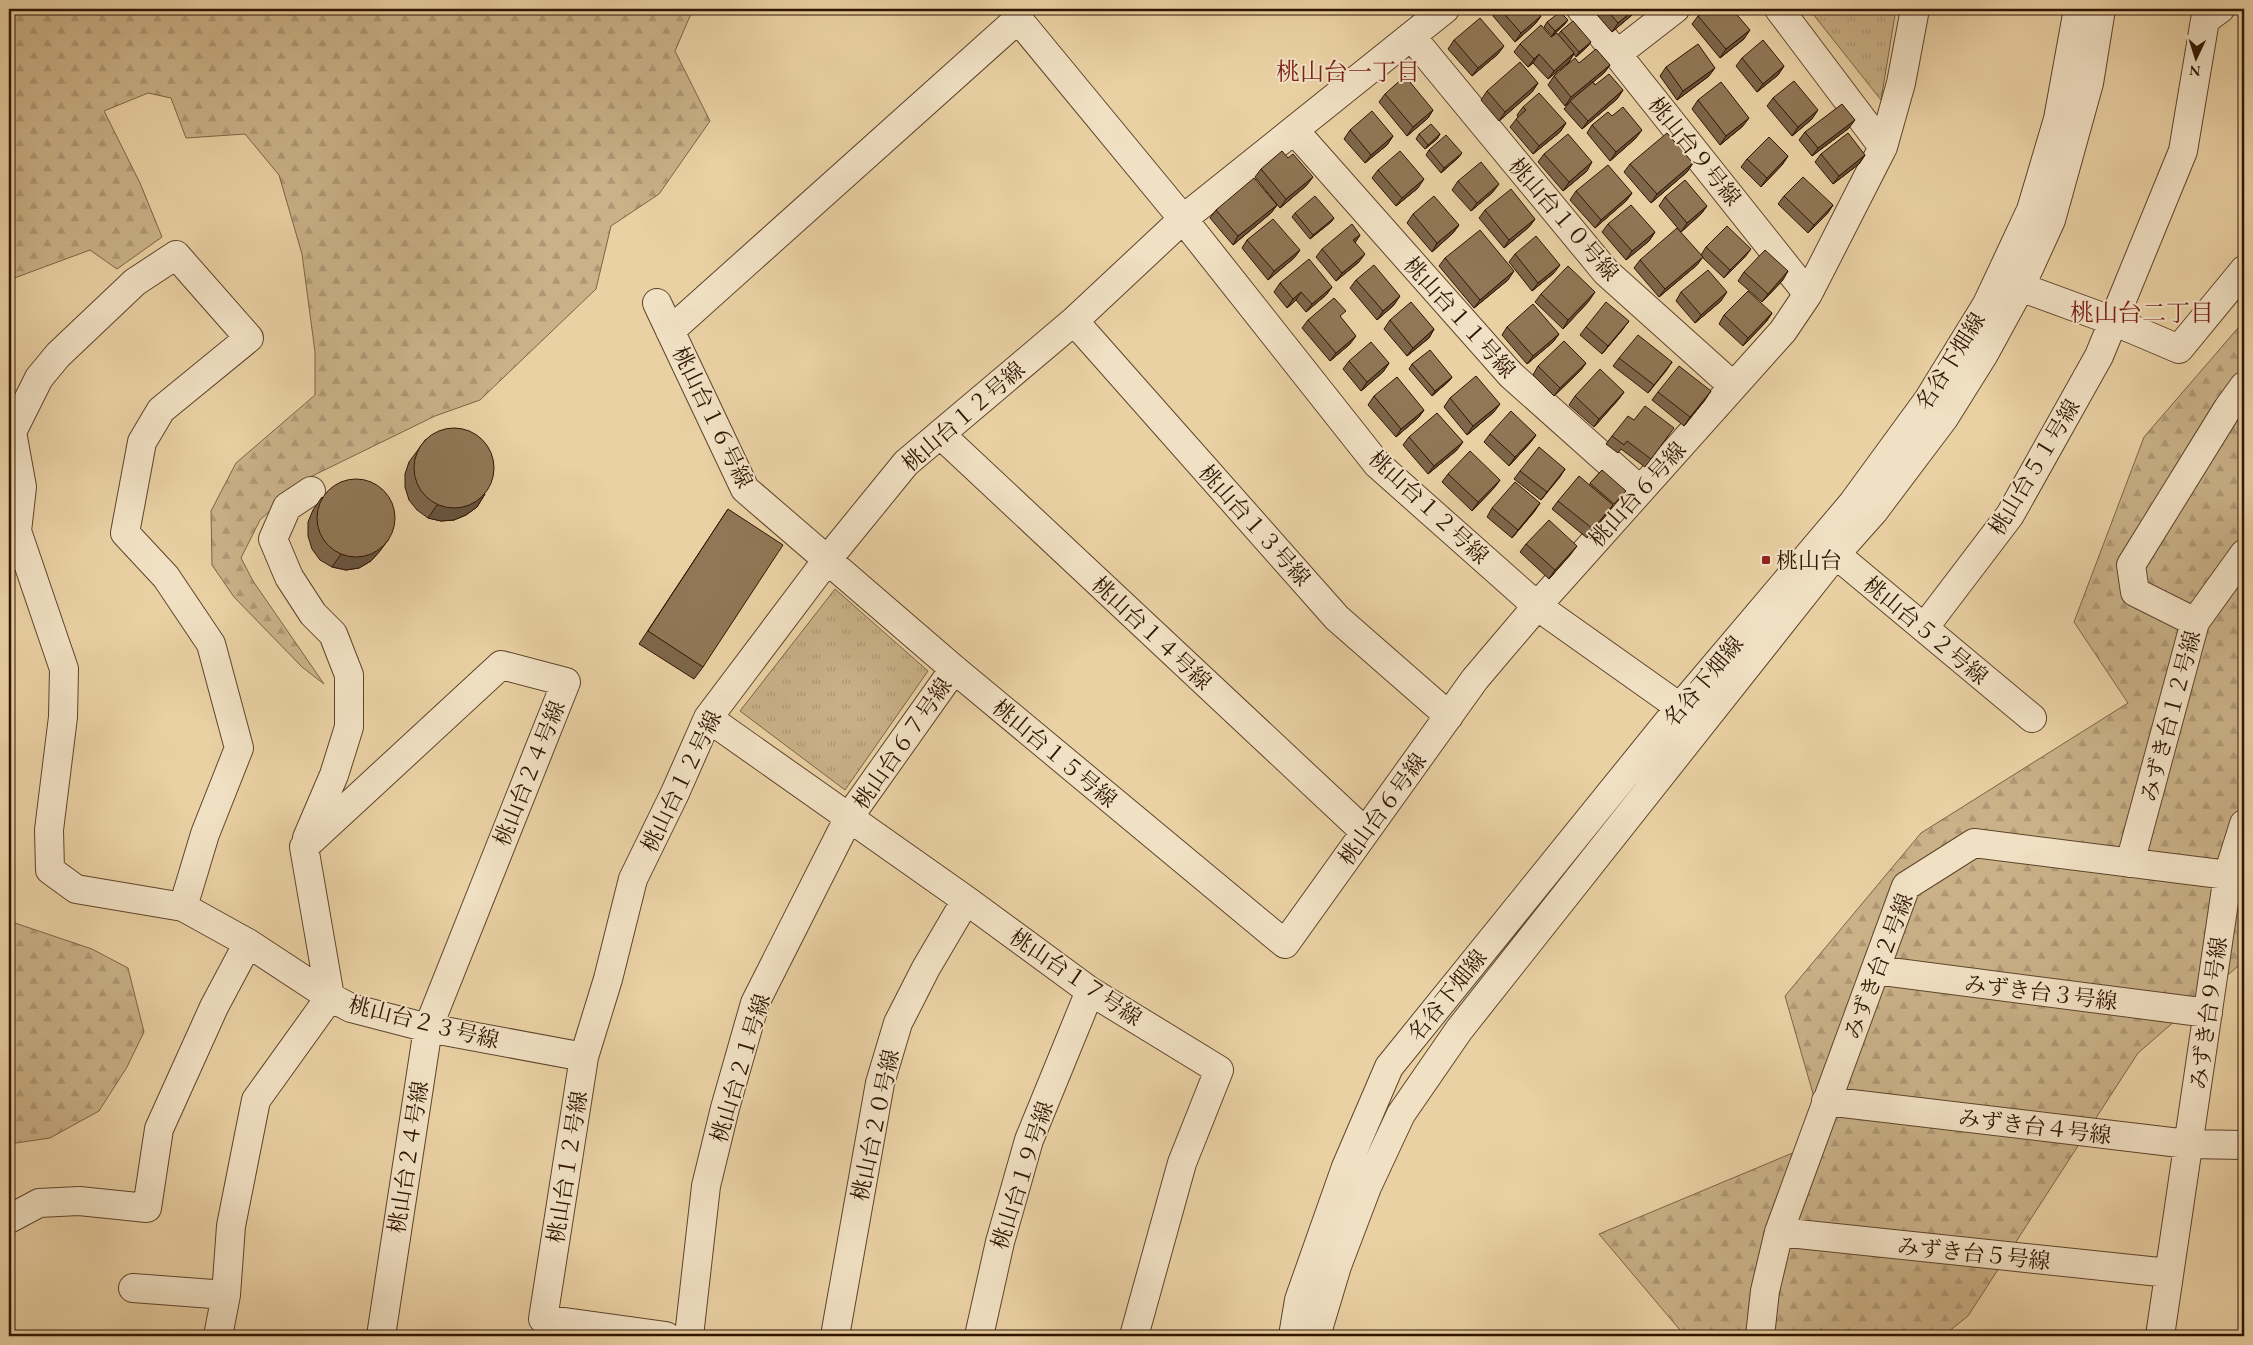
<svg xmlns="http://www.w3.org/2000/svg" width="2253" height="1345" viewBox="0 0 2253 1345" font-family="'EB Garamond','Noto Serif JP',serif">
	<defs>
		<pattern id="forest-firs" width="22" height="20" patternUnits="userSpaceOnUse" patternTransform="scale(1.25)"><rect width="22" height="20" fill="#cab188"/><path d="M5 1l3.5 6h-7zM16 11l3.5 6h-7z" fill="#ae9774"/></pattern>
		<pattern id="park-tufts" width="24" height="20" patternUnits="userSpaceOnUse" patternTransform="scale(1.25)"><rect width="24" height="20" fill="#cab188"/><path d="M3 7l-1-3M5 7V3M7 7l1-3M15 17l-1-3M17 17v-4M19 17l1-3" fill="none" stroke="#ae9774"/></pattern>
	</defs>
	<rect width="100%" height="100%" fill="#ead1a4"/>
	<filter id="stains"><feTurbulence type="fractalNoise" baseFrequency=".004" numOctaves="4"/><feColorMatrix values="0 0 0 0 .2 0 0 0 0 .09 0 0 0 0 .02 0 0 0 .5 -.17"/></filter>
	<radialGradient id="worn" r=".72"><stop offset=".6" stop-color="#630" stop-opacity="0"/><stop offset="1" stop-color="#630" stop-opacity=".3"/></radialGradient>
	<path fill="url(#forest-firs)" stroke="#7d6345" d="M9,9h684l-18,42 35,70 -51,73 -48,32 -15,63 -116,111 -45,16 -133,65 -42,39 -19,38 12,23 71,103 -22,-17 -68,-70 -22,-32 -1,-54 25,-48 79,-68v-43l-13,-98 -23,-79 -34,-41 -59,4 -15,-40 -23,-5 -44,18 36,72 22,54 -45,32 -27,-19 -81,30z
		M2244,321v640l-106,92 -170,263 -25,20h-258l-86,-102 227,-95 -41,-143 136,-163 207,-130 -54,-81 70,-185z
		M9,921l83,28 36,19 16,64 -17,35 -28,44 -49,27 -41,6z"/>
	<path fill="url(#park-tufts)" stroke="#7d6345" d="M1809,9h87l-15,91z
		M835,589l93,82 -83,119 -105,-79z"/>
	<g fill="none" stroke-linecap="round" stroke-linejoin="round">
		<defs>
			<path id="minor" d="M1581,9l227,285
				M1779,9l104,138
				M1411,36l195,236 127,114
				M1617,54l58,-45
				M1294,130l217,245 129,115
				M2004,281l109,40 66,28 65,-79
				M657,303l88,186 209,180 331,275 190,-265 62,-73 246,-275 25,-37 75,-147 18,-64 14,-74
				M1074,321l263,297 112,98
				M670,331l348,-312 165,200 262,-210
				M940,434l425,398
				M1821,542l211,176
				M2195,622l-60,-30 -4,-27 97,-157 16,-22
				M1924,628l86,-113 89,-159 84,-205 22,-131 15,-11
				M708,718l258,182 124,91 129,79 -37,93 -48,173
				M307,838l27,-63 15,-48v-52l-16,-41 -20,-20 -24,-37 -16,-38 14,-32 24,-16
				M2130,863l65,-241 49,-68
				M183,907l22,-73 34,-86 -28,-104 -45,-67 -41,-44 17,-91 19,-32 88,-72 -73,-83 -41,27 -77,73 -19,23 -27,54 10,55 -5,44 47,138 -1,48 -14,113 1,40 26,19 107,18 65,36 82,54
				M1875,970l333,43
				M330,997l-26,-150 197,-182 65,17 -138,346 -47,308
				M1826,1101l362,43 56,1
				M9,1219l30,-16 40,-2 68,7 12,-79 55,-122 34,-64
				M1779,1232l390,41
				M133,1288l93,7
				M218,1336l8,-41 5,-69 25,-126 74,-103 21,11 77,20 156,29
				M666,1336l-123,-17 41,-262 24,-78 25,-100 42,-86 33,-75 119,-158 79,-97 168,-142 109,-102 194,245 160,142 165,117
				M689,1336l17,-150 19,-78 30,-105 94,-186 105,-148
				M835,1336l45,-253 18,-60 28,-55 40,-68
				M979,1336l21,-94 29,-102 61,-149
				M1293,1336l6,-36 47,-133 43,-100 291,-360 172,-203 76,-104 59,-96 44,-94 27,-91 20,-110
				M1316,1336l21,-70 30,-79 34,-73 58,-84 376,-475 39,-44 70,-93 40,-64 36,-66 31,-68 38,-137 12,-74
				M1760,1336l5,-45 14,-59 127,-346 68,-43 254,32
				M2160,1336l68,-461 16,-51"/>
		</defs>
		<use href="#minor" stroke="#5e442a" stroke-width="30"/>
		<use href="#minor" stroke="#f1e1c4" stroke-width="28"/>
	</g>
	<path fill="#7d664a" stroke="#301502" d="M1498,9h40l-2,2 5,5 -6,8 -20,18 -22,-26z
		M1592,9h47l-27,23z
		M1698,16l46,23 -24,19 -28,-34z
		M1547,22l18,2 -13,12 -8,-9z
		M1561,31l27,15 -12,11 -2,-3 -5,8 -21,17 -15,-16 -5,4 -14,-15 6,-8 31,-7 7,-2z
		M1454,40l44,14 -26,22 -24,-27z
		M1742,58l42,8 -6,9 -21,17 -21,-26z
		M1579,63l31,2 -6,8 -11,9 2,3 28,5 -6,9 -35,30 -18,-20 5,-6 -4,3 -17,-21 6,-9z
		M1666,67l43,9 -32,24 -17,-24z
		M1538,83l-6,9 -33,29 -18,-21 6,-9z
		M1385,94l48,16 -5,8 -21,18 -28,-34z
		M1773,98l39,21 -20,17 -25,-30z
		M1698,100l45,26 -23,19 -28,-36z
		M1523,107l43,16 -6,9 -27,22 -23,-27 8,-10 -1,-2z
		M1612,116l24,22 -26,23 -23,-28 5,-8z
		M1849,128l-37,28 -13,-16 6,-8z
		M1350,130l43,6 -6,9 -22,18 -21,-24z
		M1419,134h21l-3,5 -12,10 -9,-10z
		M1429,150l30,7 -18,16 -15,-18z
		M1544,154l43,17 -24,20 -25,-29z
		M1821,154l44,1 -6,9 -26,20 -18,-22z
		M1788,156l-6,9 -21,22 -20,-20 6,-8z
		M1693,163l-6,9 -36,31 -27,-31 6,-8z
		M1261,169l46,16 -27,23 -25,-31z
		M1378,170l40,18 -22,18 -24,-28z
		M1458,181l35,11 -22,19 -19,-21z
		M1576,191l56,2 -6,8 -31,27 -25,-28z
		M1784,196l49,9 -6,9 -19,19 -30,-29z
		M1665,197l42,9 -6,8 -20,18 -22,-26z
		M1277,205l-6,8 -38,32 -23,-27 6,-8z
		M1485,210l50,9 -6,8 -25,21 -25,-30z
		M1295,213l39,5 -3,4 -21,17 -18,-22z
		M1413,214l46,11 -6,8 -21,19 -25,-29z
		M1608,224l47,8 -6,9 -23,19 -24,-28z
		M1360,235l-5,7 4,20 -23,19 -20,-24 6,-8z
		M1247,240l53,10 -6,8 -26,22 -26,-32z
		M1706,247l39,10 -21,21 -22,-21 -5,8 -38,32 -25,-29 6,-8 61,-5z
		M1515,254l39,19 -22,18 -23,-29z
		M1445,258l63,22 -34,28 -35,-42z
		M1744,272l39,8 -21,22 -24,-21z
		M1356,280l38,25 -17,15 -27,-32z
		M1280,283l52,4 -6,8 -20,17 -10,-12 -9,8 -13,-16z
		M1681,292l40,9 -26,22 -19,-22z
		M1541,294l48,7 -26,28 -28,-27z
		M1772,313l-6,9 -23,24 -24,-22 5,-9z
		M1341,318l9,26 -20,17 -28,-33 6,-8z
		M1390,320l44,9 -5,9 -22,18 -23,-27z
		M1507,327l52,7 -6,8 -26,22 -25,-29z
		M1586,327l37,2 -21,25 -22,-19z
		M1619,358l53,4 -24,31 -35,-27z
		M1349,361l40,2 -6,9 -22,19 -18,-22z
		M1586,363l-6,8 -26,25 -21,-21 5,-9z
		M1412,364l40,13 -3,4 -17,15 -23,-27z
		M1624,392l-6,8 -24,27 -25,-22 6,-9z
		M1658,392l47,8 -21,26 -32,-26z
		M1374,396l50,14 -6,8 -22,19 -28,-32z
		M1450,398l44,14 -27,23 -23,-28z
		M1634,420l34,16 -23,31 -24,-18 -3,4 -12,-9 6,-8z
		M1490,434l46,1 -6,8 -21,23 -25,-24z
		M1409,437l48,13 -29,24 -25,-29z
		M426,439l59,55 -8,13 -11,8 -12,5 -13,1 -13,-3 -11,-8 -8,-10 -4,-13v-13l4,-12z
		M1565,469l-24,31 -27,-21 6,-8z
		M1602,470l21,25 -12,14 -24,29 -35,-29 6,-8 31,-16z
		M1448,474l52,6 -6,8 -22,23 -30,-29z
		M322,497l58,54 -9,10 -12,7 -13,2 -14,-3 -12,-7 -8,-11 -4,-13v-14l5,-12z
		M1540,503l-6,9 -22,26 -25,-21 5,-9z
		M728,509l-25,158 -9,12 -55,-35z
		M1526,544l45,10 -22,25 -29,-27z"/>
	<path fill="#66533c" stroke="#301502" d="M1635,9h4l-27,23 6,-9z
		M1541,16l-6,8 -20,18 6,-9z
		M1568,20l-3,4 -13,12 3,-5z
		M1750,30l-6,9 -24,19 6,-9z
		M1591,42l-3,4 -12,11 3,-5z
		M1504,46l-6,8 -26,22 6,-8z
		M1574,53l-5,9 -21,17 6,-8z
		M1539,54l-6,9 -5,4 6,-8z
		M1610,65l-6,8 -39,33 6,-9z
		M1784,66l-6,9 -21,17 6,-8z
		M1715,68l-6,8 -32,24 6,-9z
		M1538,83l-6,9 -33,29 6,-9z
		M1623,90l-6,9 -35,30 6,-8z
		M1433,110l-5,8 -21,18 6,-9z
		M1818,110l-6,9 -20,17 6,-9z
		M1749,118l-6,8 -23,19 6,-9z
		M1855,120l-6,8 -37,28 6,-8z
		M1566,123l-6,9 -27,22 6,-8z
		M1642,130l-6,8 -26,23 6,-9z
		M1440,134l-3,5 -12,10 3,-4z
		M1393,136l-6,9 -22,18 6,-8z
		M1462,153l-3,4 -18,16 3,-5z
		M1865,155l-6,9 -26,20 6,-8z
		M1788,156l-6,9 -21,22 6,-9z
		M1592,162l-5,9 -24,20 6,-9z
		M1693,163l-6,9 -36,31 6,-9z
		M1313,177l-6,8 -27,23 6,-9z
		M1424,179l-6,9 -22,18 6,-8z
		M1499,184l-6,8 -22,19 6,-8z
		M1632,193l-6,8 -31,27 6,-8z
		M1277,205l-6,8 -38,32 5,-9z
		M1833,205l-6,9 -19,19 6,-8z
		M1707,206l-6,8 -20,18 6,-9z
		M1334,218l-3,4 -21,17 3,-4z
		M1535,219l-6,8 -25,21 5,-8z
		M1459,225l-6,8 -21,19 5,-9z
		M1655,232l-6,9 -23,19 6,-9z
		M1360,235l-5,8 -2,-3z
		M1751,249l-6,8 -21,21 6,-8z
		M1300,250l-6,8 -26,22 6,-9z
		M1365,254l-6,8 -23,19 6,-8z
		M1703,257l-6,8 -38,32 6,-8z
		M1560,265l-6,8 -22,18 6,-8z
		M1514,271l-6,9 -34,28 6,-8z
		M1788,271l-5,9 -21,22 6,-8z
		M1332,287l-6,8 -20,17 6,-8z
		M1301,292l-5,8 -9,8 6,-9z
		M1595,292l-6,9 -26,28 5,-9z
		M1727,292l-6,9 -26,22 6,-8z
		M1400,296l-6,9 -17,15 6,-9z
		M1772,313l-6,9 -23,24 5,-8z
		M1629,321l-6,8 -21,25 6,-8z
		M1434,329l-5,9 -22,18 6,-8z
		M1559,334l-6,8 -26,22 6,-8z
		M1356,336l-6,8 -20,17 6,-8z
		M1672,362l-6,9 -18,22 6,-8z
		M1389,363l-6,9 -22,19 6,-9z
		M1586,363l-6,8 -26,25 6,-8z
		M1452,377l-3,4 -17,15 3,-5z
		M1711,391l-6,9 -21,26 6,-9z
		M1624,392l-6,8 -24,27 5,-8z
		M1500,404l-6,8 -27,23 6,-9z
		M1424,410l-6,8 -22,19 5,-8z
		M1536,435l-6,8 -21,23 6,-9z
		M1463,442l-6,8 -29,24 6,-8z
		M1565,469l-5,8 -19,23 6,-8z
		M1500,480l-6,8 -22,23 6,-9z
		M485,494l-8,13 -11,8 -12,5 -13,1 -13,-3 9,-13z
		M1540,503l-6,9 -22,26 6,-8z
		M1613,505l-5,8 -21,25 6,-9z
		M389,539l-9,12 -9,10 -12,7 -13,2 -14,-3 9,-13z
		M1577,546l-6,8 -22,25 6,-9z"/>
	<path fill="#917756" stroke="#301502" d="M1500,9h35l6,7 -20,17z
		M1606,9h29l-17,14z
		M1707,9h25l18,21 -24,19 -28,-33z
		M1560,12l8,8 -13,11 -8,-9z
		M1480,18l24,28 -26,22 -24,-28z
		M1573,21l18,21 -12,10 -18,-21z
		M1541,25l10,12 6,-4 17,20 -20,18 -15,-17 -5,5 -14,-15z
		M1763,40l21,26 -21,18 -21,-26z
		M1698,44l17,24 -32,23 -17,-24z
		M1596,49l14,16 -39,32 -17,-21 21,-18 4,5z
		M1520,62l18,21 -33,29 -18,-21z
		M1609,74l14,16 -35,31 -18,-20 23,-19 2,3z
		M1405,76l28,34 -20,17 -28,-33z
		M1794,81l24,29 -20,17 -25,-29z
		M1721,82l28,36 -23,18 -28,-36z
		M1539,93l27,30 -27,23 -23,-27 10,-9 -3,-3z
		M1842,104l13,16 -37,28 -13,-16z
		M1623,107l19,23 -26,22 -24,-27 16,-13 4,4z
		M1372,111l21,25 -22,19 -21,-25z
		M1431,124l9,10 -12,11 -9,-11z
		M1667,133l26,30 -36,31 -27,-30z
		M1848,133l17,22 -26,21 -18,-22z
		M1568,134l24,28 -23,20 -25,-28z
		M1446,135l16,18 -18,15 -15,-18z
		M1769,137l19,19 -21,22 -20,-19z
		M1282,151l6,7 5,-4 20,23 -27,22 -25,-30z
		M1400,151l24,28 -22,19 -24,-28z
		M1481,162l18,22 -22,19 -19,-22z
		M1608,165l24,28 -31,27 -25,-29z
		M1803,177l30,28 -19,20 -30,-29z
		M1254,178l23,27 -39,31 -22,-26z
		M1685,180l22,26 -20,17 -22,-26z
		M1511,189l24,30 -26,21 -24,-30z
		M1315,196l19,22 -21,17 -18,-22z
		M1434,196l25,29 -22,18 -24,-29z
		M1631,205l24,27 -23,19 -24,-27z
		M1273,219l27,31 -26,21 -27,-31z
		M1352,224l8,11 -7,5 12,14 -23,19 -20,-24z
		M1727,226l24,23 -21,21 -24,-23z
		M1677,228l26,29 -38,32 -25,-29z
		M1480,230l34,41 -34,29 -35,-42z
		M1536,236l24,29 -22,18 -23,-29z
		M1765,250l23,21 -20,23 -24,-22z
		M1309,259l23,28 -20,17 -11,-12 -8,7 -13,-16z
		M1374,265l26,31 -17,15 -27,-31z
		M1568,266l27,26 -27,28 -27,-26z
		M1708,270l19,22 -26,23 -20,-23z
		M1748,291l24,22 -24,25 -24,-23z
		M1334,298l12,13 -6,5 16,20 -20,17 -28,-33z
		M1411,302l23,27 -21,19 -23,-28z
		M1606,302l23,19 -21,25 -22,-19z
		M1533,304l26,30 -26,22 -26,-29z
		M1638,335l34,27 -18,23 -35,-27z
		M1564,341l22,22 -26,25 -22,-22z
		M1371,342l18,21 -22,19 -18,-21z
		M1430,350l22,27 -17,14 -23,-27z
		M1679,366l32,25 -21,26 -32,-25z
		M1600,369l24,23 -25,27 -24,-23z
		M1476,376l24,28 -27,22 -23,-28z
		M1397,377l27,33 -23,19 -27,-33z
		M1645,406l29,22 -23,31 -24,-18 -3,4 -12,-9 16,-20 6,4z
		M1511,411l25,24 -21,22 -25,-23z
		M1437,413l26,29 -29,24 -25,-29z
		M414 468a40 40 0 1 1 80 0a40 40 0 1 1-80 0Z
		M1539,447l26,22 -18,23 -27,-21z
		M1470,451l30,29 -22,22 -30,-28z
		M1602,470l24,21 -12,13 -24,-21z
		M1579,476l34,29 -20,24 -35,-28z
		M317 518a39 39 0 1 1 78 0a39 39 0 1 1-78 0Z
		M1515,482l25,21 -22,27 -26,-22z
		M728,509l55,36 -80,122 -55,-36z
		M1549,520l28,26 -22,24 -29,-26z"/>
	<rect fill="#8f2418" stroke="#f1e1c4" stroke-width="2" x="1761" y="555" width="10" height="10" rx="2.5"/>
	<g text-anchor="middle" stroke-width="4" stroke-linejoin="round" paint-order="stroke">
		<g font-size="22" fill="#301502" stroke="#f1e1c4">
			<text transform="translate(1695 151) rotate(51)" y="8">桃山台９号線</text>
			<text transform="translate(1564 219) rotate(49)" y="8">桃山台１０号線</text>
			<text transform="translate(1460 317) rotate(48)" y="8">桃山台１１号線</text>
			<text transform="translate(1950 361) rotate(-58)" y="8">名谷下畑線</text>
			<text transform="translate(963 416) rotate(-41)" y="8">桃山台１２号線</text>
			<text transform="translate(713 417) rotate(64)" y="8">桃山台１６号線</text>
			<text transform="translate(2034 467) rotate(-59)" y="8">桃山台５１号線</text>
			<text transform="translate(1637 494) rotate(-48)" y="8">桃山台６号線</text>
			<text transform="translate(1429 507) rotate(43)" y="8">桃山台１２号線</text>
			<text transform="translate(1255 525) rotate(48)" y="8">桃山台１３号線</text>
			<text transform="translate(1926 630) rotate(40)" y="8">桃山台５２号線</text>
			<text transform="translate(1152 633) rotate(43)" y="8">桃山台１４号線</text>
			<text transform="translate(1703 681) rotate(-50)" y="8">名谷下畑線</text>
			<text transform="translate(2170 716) rotate(-75)" y="8">みずき台１２号線</text>
			<text transform="translate(902 743) rotate(-55)" y="8">桃山台６７号線</text>
			<text transform="translate(1055 753) rotate(40)" y="8">桃山台１５号線</text>
			<text transform="translate(529 773) rotate(-68)" y="8">桃山台２４号線</text>
			<text transform="translate(681 781) rotate(-64)" y="8">桃山台１２号線</text>
			<text transform="translate(1382 809) rotate(-54)" y="8">桃山台６号線</text>
			<text transform="translate(1878 966) rotate(-69)" y="8">みずき台２号線</text>
			<text transform="translate(1076 977) rotate(34)" y="8">桃山台１７号線</text>
			<text transform="translate(2041 992) rotate(7)" y="8">みずき台３号線</text>
			<text transform="translate(1447 995) rotate(-51)" y="8">名谷下畑線</text>
			<text transform="translate(2208 1013) rotate(-82)" y="8">みずき台９号線</text>
			<text transform="translate(424 1022) rotate(14)" y="8">桃山台２３号線</text>
			<text transform="translate(740 1068) rotate(-73)" y="8">桃山台２１号線</text>
			<text transform="translate(875 1125) rotate(-78)" y="8">桃山台２０号線</text>
			<text transform="translate(2035 1126) rotate(7)" y="8">みずき台４号線</text>
			<text transform="translate(408 1157) rotate(-81)" y="8">桃山台２４号線</text>
			<text transform="translate(567 1167) rotate(-81)" y="8">桃山台１２号線</text>
			<text transform="translate(1022 1175) rotate(-72)" y="8">桃山台１９号線</text>
			<text transform="translate(1974 1253) rotate(6)" y="8">みずき台５号線</text>
		</g>
		<g font-size="22" fill="#301502" stroke="#f1e1c4" text-anchor="start">
			<text x="1776" y="568">桃山台</text>
		</g>
		<g font-size="24" fill="#7a1f14" stroke="#f1e1c4">
			<text x="1348" y="80">桃山台一丁目</text>
			<text x="2142" y="321">桃山台二丁目</text>
		</g>
	</g>
	<rect width="2253" height="1345" fill="none" stroke="#ead1a4" stroke-width="30"/>
	<rect x="10" y="10" width="2233" height="1325" fill="none" stroke="#301502" stroke-width="2.5"/>
	<rect x="15" y="15" width="2223" height="1315" fill="none" stroke="#301502"/>
	<g transform="translate(2196 58) rotate(184)" stroke="#f1e1c4" stroke-width="4" paint-order="stroke">
	<path d="M0-4L9 19L0 12L-9 19Z" fill="#301502"/>
	<text y="-8" font-size="14" font-weight="bold" text-anchor="middle" fill="#301502">N</text>
	</g>
	<rect width="100%" height="100%" filter="url(#stains)"/>
	<rect width="100%" height="100%" fill="url(#worn)"/>
</svg>
